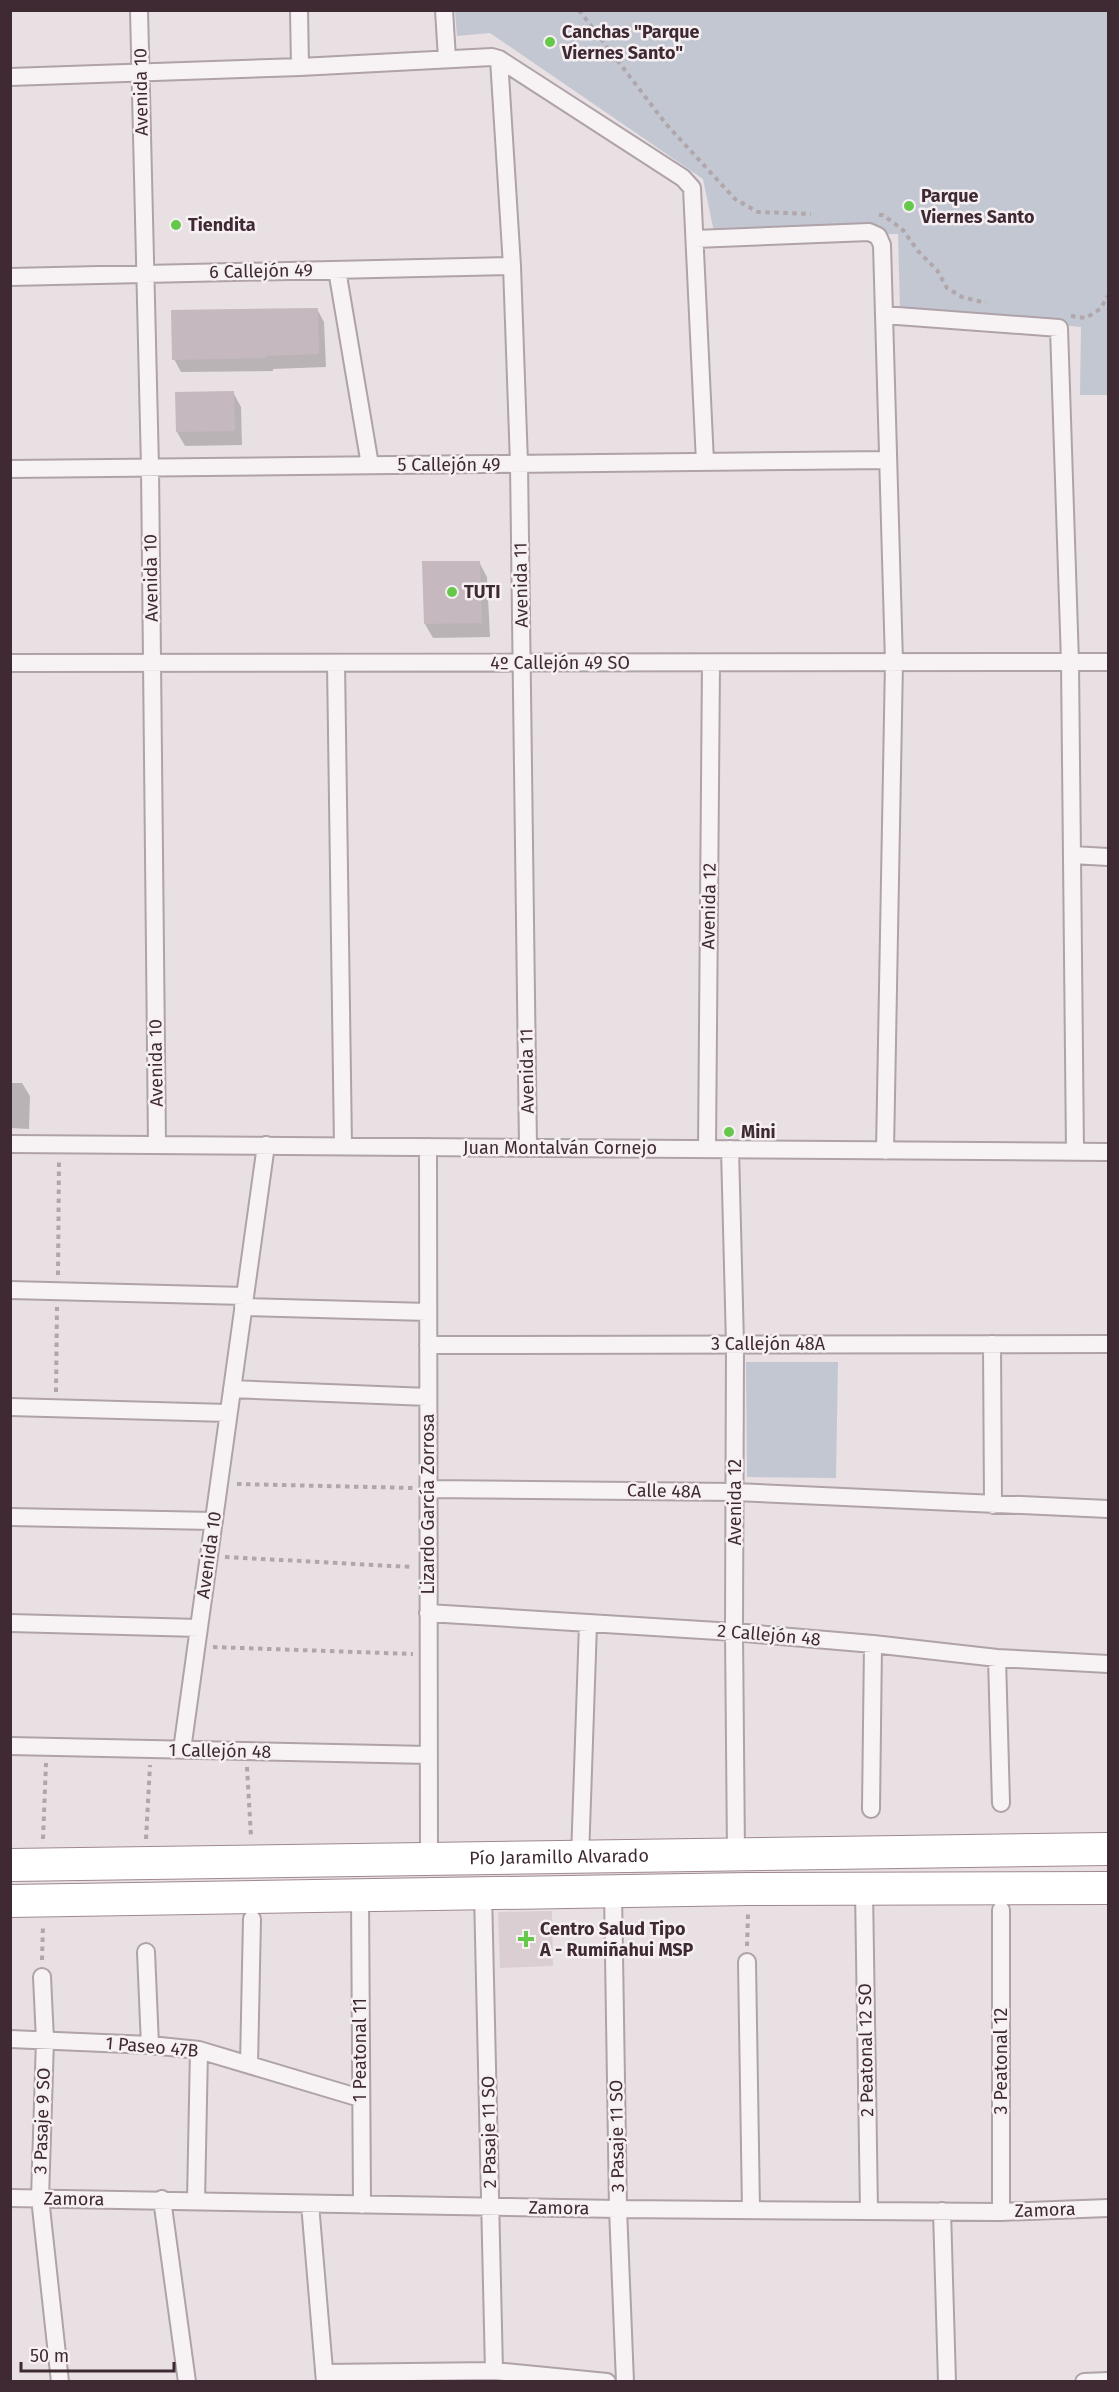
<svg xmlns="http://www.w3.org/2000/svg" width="1119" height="2392" viewBox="0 0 1119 2392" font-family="'Fira Sans',sans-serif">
	<rect width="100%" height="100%" fill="#e9e0e4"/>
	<path fill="#daced3" d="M552,1911l1,55 -53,2 -2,-56z"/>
	<path fill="#c2c7d2" d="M455,11h653v384h-28l1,-68 -181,-18 -2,-75 -183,3 -12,-58 -213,-146 -33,3z
		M746,1362h92l-2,116 -89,-1z"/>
	<path fill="#0003" d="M317,309l7,13 2,45 -53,2v2l-92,1 -7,-13z
		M233,392l8,15 1,38 -57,1 -8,-14z
		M479,562l8,15 3,60 -57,1 -8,-14z
		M10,1083h12l8,13 -1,33 -19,-1z"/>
	<path fill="#c5b8be" d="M318,308l1,46 -53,2v2l-94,2 -1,-50z
		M234,391l1,40 -59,1 -1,-40z
		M422,561h58l2,62 -58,1z"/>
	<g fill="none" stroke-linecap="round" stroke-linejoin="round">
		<defs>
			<path id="street" d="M139,10l11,457 7,678
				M299,10l1,57
				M444,10l3,49
				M499,59l13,207 7,198 9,684
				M10,77l290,-10 192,-10 7,2 184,119 9,10 13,274
				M695,239l174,-7 9,4 4,9 12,417 -9,489
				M337,270l33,195
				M10,277l502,-11
				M884,315l175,13 11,334 5,490
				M10,469l877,-9
				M10,663l1098,-1
				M336,663l7,483
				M1072,855l36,2
				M10,1144l1098,8
				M428,1147l1,713
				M707,1149l4,-486
				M730,1149l5,195 -1,288 2,222
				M10,1290l235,6
				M243,1307l185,5
				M992,1344l1,161
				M428,1345l680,-1
				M232,1389l196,8
				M10,1407l218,6
				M428,1489l307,3 373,17
				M10,1517l204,4
				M428,1613l306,19 139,12 124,14 111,6
				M10,1623l189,5
				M997,1658l4,145
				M10,1746l419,9
				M182,1750l84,-605
				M871,1809l2,-165
				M580,1858l8,-234
				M864,1890l5,321
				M613,1891l5,318 7,173
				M483,1893l11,478
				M360,1895l2,310
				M1001,1910v302
				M146,1952l4,93
				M747,1962l4,247
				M42,1977l3,63 -5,158 20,184
				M10,2039l140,6 49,5 161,48
				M249,2065l3,-146
				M10,2198l608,11 383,3 107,-4
				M162,2199l25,183
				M196,2201l3,-151
				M310,2204l15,178
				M942,2211l5,171
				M324,2373l170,-2 113,11
				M1084,2382l24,-1"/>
			<g id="highway">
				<path id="s1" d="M10,1865l1098,-16"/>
				<path d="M10,1901l738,-12 360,-1"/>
			</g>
		</defs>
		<use href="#street" stroke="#afa2a8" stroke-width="20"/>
		<use href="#highway" stroke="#9f8893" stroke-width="34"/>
		<path stroke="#b1a7ab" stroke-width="4" stroke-dasharray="4.5 4.5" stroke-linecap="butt" d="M579,10l87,114 69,75 23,13 53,2
			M879,215h4l20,15 15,21 19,19 10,18 15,9 24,6
			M1071,316l15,2 14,-9 8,-13
			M58,1275l1,-115
			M56,1392l1,-85
			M237,1484l176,4
			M225,1557l187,10
			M213,1647l200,7
			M247,1767l4,70
			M43,1839l3,-76
			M146,1839l4,-74
			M747,1946l1,-32
			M42,1960l1,-35"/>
		<use href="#street" stroke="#f7f3f5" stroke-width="16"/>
		<use href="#highway" stroke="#fff" stroke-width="32"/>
	</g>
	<g fill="#66c84b" stroke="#f6f0f3" stroke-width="2">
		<circle cx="550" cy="42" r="6"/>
		<circle cx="909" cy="206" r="6"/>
		<circle cx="176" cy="225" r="6"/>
		<circle cx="452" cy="592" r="6"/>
		<circle cx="729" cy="1132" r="6"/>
		<path d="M523 1930h6v6h6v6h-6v6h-6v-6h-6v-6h6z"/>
	</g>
	<g text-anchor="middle" stroke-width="5" stroke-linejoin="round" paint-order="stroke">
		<g font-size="18" font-weight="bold" fill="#3f2a33" stroke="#f6f0f3" text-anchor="start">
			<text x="562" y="38">Canchas "Parque<tspan x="562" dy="21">Viernes Santo"</tspan></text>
			<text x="921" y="202">Parque<tspan x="921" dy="21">Viernes Santo</tspan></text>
			<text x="188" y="231">Tiendita</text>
			<text x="464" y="598">TUTI</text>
			<text x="741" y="1138">Mini</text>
			<text x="540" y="1935">Centro Salud Tipo<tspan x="540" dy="21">A - Rumiñahui MSP</tspan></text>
		</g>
		<g font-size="18" fill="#3f2a33" stroke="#f6f0f3">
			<text transform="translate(141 92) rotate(-91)" y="6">Avenida 10</text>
			<text transform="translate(261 271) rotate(-1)" y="6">6 Callejón 49</text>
			<text x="449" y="471">5 Callejón 49</text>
			<text transform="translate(151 578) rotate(-91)" y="6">Avenida 10</text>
			<text transform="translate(521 585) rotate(-91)" y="6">Avenida 11</text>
			<text x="560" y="669">4º Callejón 49 SO</text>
			<text transform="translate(709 906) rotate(-89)" y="6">Avenida 12</text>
			<text transform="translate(156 1063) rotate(-91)" y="6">Avenida 10</text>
			<text transform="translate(527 1071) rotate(-91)" y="6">Avenida 11</text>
			<text x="560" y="1154">Juan Montalván Cornejo</text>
			<text x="768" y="1350">3 Callejón 48A</text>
			<text transform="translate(664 1491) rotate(1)" y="6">Calle 48A</text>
			<text transform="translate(735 1502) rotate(-90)" y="6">Avenida 12</text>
			<text transform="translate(428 1504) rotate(-90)" y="6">Lizardo García Zorrosa</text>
			<text transform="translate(209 1555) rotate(-82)" y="6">Avenida 10</text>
			<text transform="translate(769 1635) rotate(5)" y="6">2 Callejón 48</text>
			<text transform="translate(220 1751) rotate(1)" y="6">1 Callejón 48</text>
			<text dy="6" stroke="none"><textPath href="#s1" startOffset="549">Pío Jaramillo Alvarado</textPath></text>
			<text transform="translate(152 2047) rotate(5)" y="6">1 Paseo 47B</text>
			<text transform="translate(360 2050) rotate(-90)" y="6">1 Peatonal 11</text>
			<text transform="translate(866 2050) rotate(-91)" y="6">2 Peatonal 12 SO</text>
			<text transform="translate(1001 2061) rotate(-90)" y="6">3 Peatonal 12</text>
			<text transform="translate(42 2121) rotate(-88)" y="6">3 Pasaje 9 SO</text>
			<text transform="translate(489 2132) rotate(-91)" y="6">2 Pasaje 11 SO</text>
			<text transform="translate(617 2136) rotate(-91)" y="6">3 Pasaje 11 SO</text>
			<text transform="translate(74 2199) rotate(1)" y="6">Zamora</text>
			<text transform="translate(559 2208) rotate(1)" y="6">Zamora</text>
			<text transform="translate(1045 2210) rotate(-2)" y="6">Zamora</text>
		</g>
	</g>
	<rect width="1119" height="2392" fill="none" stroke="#3f2a33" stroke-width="24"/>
	<path d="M21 2362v9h153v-9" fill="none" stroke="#3f2a33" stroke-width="3"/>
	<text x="30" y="2362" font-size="18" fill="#3f2a33" stroke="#f6f0f3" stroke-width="4.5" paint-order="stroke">50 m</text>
</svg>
